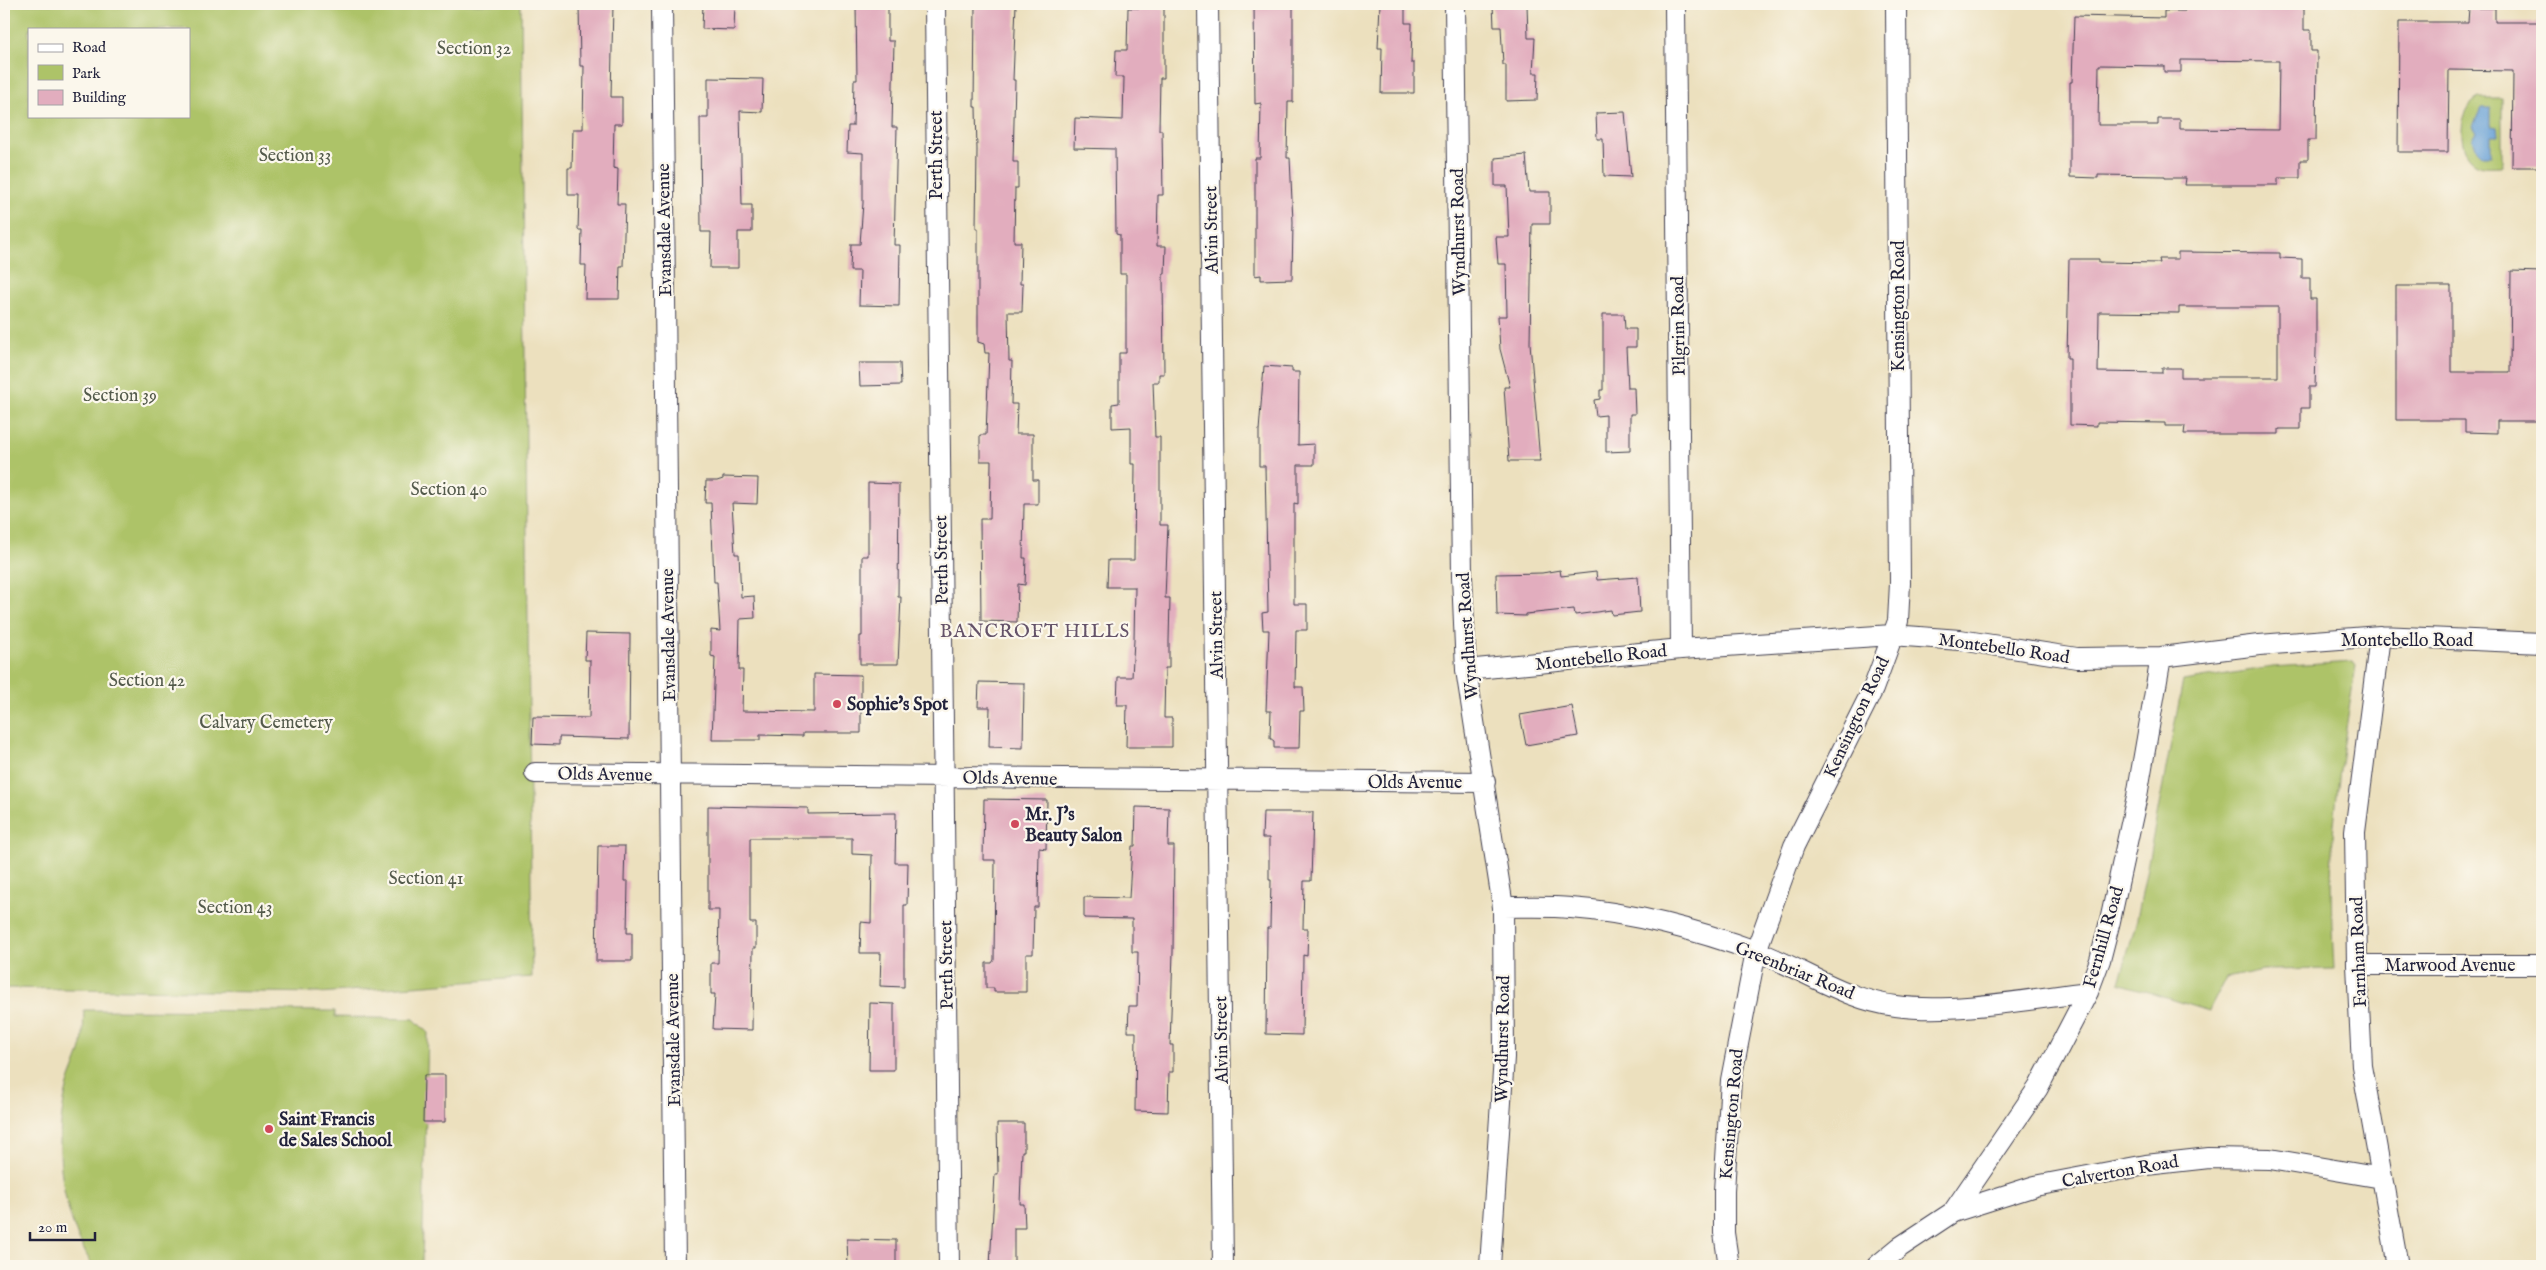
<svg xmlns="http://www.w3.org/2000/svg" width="2546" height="1270" viewBox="0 0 2546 1270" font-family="'IM FELL English',serif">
	<rect width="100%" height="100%" fill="#fbf7ec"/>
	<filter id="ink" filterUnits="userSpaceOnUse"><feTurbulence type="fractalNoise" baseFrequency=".02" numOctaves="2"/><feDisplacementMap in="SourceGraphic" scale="10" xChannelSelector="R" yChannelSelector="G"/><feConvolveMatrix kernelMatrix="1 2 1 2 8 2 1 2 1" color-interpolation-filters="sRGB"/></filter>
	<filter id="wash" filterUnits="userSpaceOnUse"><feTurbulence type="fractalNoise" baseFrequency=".0096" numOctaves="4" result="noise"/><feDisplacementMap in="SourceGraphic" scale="20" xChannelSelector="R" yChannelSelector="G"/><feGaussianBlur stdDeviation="1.12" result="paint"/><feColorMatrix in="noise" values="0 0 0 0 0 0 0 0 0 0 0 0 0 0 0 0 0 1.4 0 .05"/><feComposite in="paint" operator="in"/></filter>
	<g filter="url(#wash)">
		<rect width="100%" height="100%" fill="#ece0be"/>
		<path fill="#adc368" stroke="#687252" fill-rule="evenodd" d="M4,4h517l11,973 -212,16 -316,-5zM29,29h160v87h-160z
			M2479,98h23v68c-8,0 -19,2 -27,-3 -19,-11 -17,-56 4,-65z
			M2353,662l3,4c-10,61 -20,122 -24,185 -2,39 0,79 2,118l-71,1 -37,8 -17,33 -90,-28 18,-64 46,-238 89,-14z
			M84,1010l251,1v6l79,2 14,14 -6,233h-329c-32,-51 -41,-120 -26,-178 4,-15 12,-29 15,-44 2,-10 1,-23 2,-34z"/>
		<path fill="#68a0d6" stroke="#456188" d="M2481,108h10v18l6,1 1,9h-7v19h-9l-5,-5 -4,-12 4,-5 -4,-7z"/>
		<g id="blocks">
			<path fill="#e2adbe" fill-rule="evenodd" d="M579,4h34l-2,93h11v27h-8l-1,44 5,1 -1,35h8l-2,62h-3l-1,33h-34l1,-34h-5l1,-35h-4l1,-35h-11v-27h4l1,-39h10l1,-63h-4z
				M703,4h32l-1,26 -32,-1z
				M975,4h41l-3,76h2l-2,82h5v26h-3l-1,54h7l-1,42h3l-1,28h-14l1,49h3l-1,43h6l-1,30h17v46h5v24h-14l-1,54h3l-1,27 -7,-1 -1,38 -36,-1 -1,-102h10l1,-58h-11v-26h6l3,-82h-4l-1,-9 -6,-2v-114h-2l1,-78 -1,-43h-2z
				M1254,4h39v98h-5l-1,56h3l3,64 -1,57 -31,1v-5l-6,1v-118h5l1,-55 -6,1z
				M1380,4h25v19h7l-1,40h3v30h-33l1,-45h-4z
				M1493,4h34l1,34h7l-2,35h5l-1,27 -31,1v-36h-3l-2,-38h-7z
				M2185,4h98l-1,4h22v22h7v21h6l-1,89h-8v20h-8v18h-22v7h-93l1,-7h-21v-2l-67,-1v3l-28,-1v-95h2l2,-66 90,2v-7h21zM2181,60l98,1 -1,69 -98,-1v-10h-22v6h-60l1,-60 65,1v6h17z
				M856,5h32v36h6l-2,86h5l-3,118h6l-1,61 -40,-1 1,-34h-10l1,-27h9l3,-41v-50l-16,-1 1,-26h5l1,-46h3z
				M1128,8h36v70h-4l-1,52h3l1,65h-5l-1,51h9l-1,28h-2l1,100h-5v8h-6l2,55h5v88h8l-3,73h5l-1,43v27h-4l-1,50h8v29h-46l1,-42h-10l1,-28h14l2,-37 1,-53h-28l1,-27h26l1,-96h-4v-37l-19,1v-24l7,-1v-50h7v-79h-6v-39l-4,-1 -1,-85 -41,-1 1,-30 48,2 1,-43h-9l1,-27h11z
				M2469,8h26v14h47v145h-30l1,-96 -64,-1 -1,82h-50l1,-130h69z
				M708,78l55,1 -1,33 -22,-1 2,94h10v27h-14v36h-28l1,-36h-10l-1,-114h8z
				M1625,112l6,65 -27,-1 -1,-37h-6l-1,-26z
				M1526,155l3,37h21v32h-18l-2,119 10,118h-31l-5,-74h6l-10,-38 -2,-33h9l-1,-52h-8l-2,-27h13l-2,-51h-12v-28z
				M2178,252l102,1v5l22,1v19h8v21h6v52l-1,36h-6v21h-8v21h-22v5h-95l1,-8h-20v-3l-68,-1v4l-27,-1v-67h-3l2,-99h30v3l61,1 -1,-4h19zM2179,307h99v70h-97v-9h-19v5l-64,-1 1,-60 80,1z
				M2511,271l31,1v149h-45v12l-32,-1v-12h-69v-134h55v86h59z
				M1603,314h21l1,15h11v18h-10l2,41h6l1,26h-5v37l-24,1v-37l-10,1 -2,-16 6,-1v-9h3z
				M859,363h41l1,22 -41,1z
				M1264,366l28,2v4h7l-1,73 16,-1v21h-16v39l-4,-1v101h13v26h-11l-1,57h8l1,24h-4l-1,37h-25v-7l-4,-3 1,-27h-5l3,-81h-6l-1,-17 6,-1 -3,-146h-6v-35z
				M723,477l35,1 -1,26 -25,-1 3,51h4l2,43 13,-1 1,22 -15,1 -1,51h4l-1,41 72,1v-38l47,1v58h-58v3l-43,-1v5h-48l3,-83 -4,-1v-26l9,1 -3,-49h-3l-3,-79h-6l1,-22h11l6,-2z
				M868,483l31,1 -1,113h3l-3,67h-38v-28h2v-80h6z
				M1560,570l1,6 35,-4 1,8 41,-3 2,35 -28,3 -1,-5 -36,5 -1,-6 -48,5v2l-29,-1 -1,-41 46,-1z
				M586,633l44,1 -1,105 -70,-2v8l-27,-1 1,-27 56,1 1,-58h-5z
				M979,682l45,1 -1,65 -34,-1 1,-40h-12z
				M1572,706l6,30 -52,9 -6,-30z
				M984,799l63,1 -1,49 -7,-1 -1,59h-4l-1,47h-7v38h-32v-4h-8v-25h6l2,-3 1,-100h-12z
				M708,806l100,2v6l88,-1 -1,50h13l-1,42h-3v82l-24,-1 1,-33h-21l1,-31 10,1 1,-68 -20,-1v-16h-102v85h6v25h-3l-1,82 -39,-1 2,-35h-4v-31h7l1,-53h-11z
				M1136,807l33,1 -1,38h6l-1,106 -3,93h3v27h-4l-1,40 -33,-1 1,-79h-8l1,-26h8l1,-54h-6v-33l-48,-1v-21l45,1 3,-52h3z
				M1263,812h50l-2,69h-7l-1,48h5l-1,27 -4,-1 -1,80 -36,-1 1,-106h3l1,-48h-2v-42h-7z
				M598,846h27l-1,35h4l-1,52h5v28h-36z
				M870,1003l24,1v66h-25z
				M424,1075h21v47h-22z
				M997,1123h27v28h-2l-2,53h4l1,24h-11v38h-24l5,-92h3z
				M847,1239l49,1v26h-48z"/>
		</g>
	</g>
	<g filter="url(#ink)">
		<use href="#blocks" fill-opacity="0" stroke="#403e4f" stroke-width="1"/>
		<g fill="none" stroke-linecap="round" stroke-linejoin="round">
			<defs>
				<path id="street" d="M662,4l13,1262
					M935,4l14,1262
					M1208,4l15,1262
					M1455,4l7,572 4,94 37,237 1,150 -14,209
					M1675,4l6,645
					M2380,636l-25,196 2,133 5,101 36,200
					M1466,670l215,-21 211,-14 68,5 117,18 84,-1 98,-12 121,-9 162,7
					M535,773l950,9
					M1503,907c23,0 46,-1 68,1 59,4 129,23 184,43 47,17 90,49 141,55 57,8 134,-7 192,-14
					M2357,965h185
					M1953,1212l85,-124 50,-96 12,-32 10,-39 27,-125 24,-139
					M1729,1266l-5,-33v-42l7,-111 25,-129 38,-105 79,-157 25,-68 2,-38 -4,-579
					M1877,1266l23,-19 53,-35 82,-26 111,-21 63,-7 61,1 112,19"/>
			</defs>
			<use href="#street" stroke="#403e4f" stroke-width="22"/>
			<use href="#street" stroke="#fff" stroke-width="20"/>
		</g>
	</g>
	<g fill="#d1495b" stroke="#fbf7ec" stroke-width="2">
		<circle cx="837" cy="704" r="5"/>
		<circle cx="1015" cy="824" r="5"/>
		<circle cx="269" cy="1129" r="5"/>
	</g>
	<g text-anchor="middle" stroke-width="4.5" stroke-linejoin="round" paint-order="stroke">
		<g font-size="18" fill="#535a4b" stroke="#fbf7ec">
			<text x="474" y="54">Section 32</text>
			<text x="295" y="161">Section 33</text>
			<text x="120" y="401">Section 39</text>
			<text x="449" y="495">Section 40</text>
			<text x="147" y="686">Section 42</text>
			<text x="266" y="728">Calvary Cemetery</text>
			<text x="426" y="884">Section 41</text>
			<text x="235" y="913">Section 43</text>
		</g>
		<g font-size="18" fill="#22223b" stroke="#fbf7ec">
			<text transform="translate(936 155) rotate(-90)" y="6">Perth Street</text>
			<text transform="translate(664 230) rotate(-91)" y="6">Evansdale Avenue</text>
			<text transform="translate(1211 230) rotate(-91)" y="6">Alvin Street</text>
			<text transform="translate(1458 232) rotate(-91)" y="6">Wyndhurst Road</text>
			<text transform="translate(1898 306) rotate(-90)" y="6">Kensington Road</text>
			<text transform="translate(1678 326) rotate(-91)" y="6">Pilgrim Road</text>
			<text transform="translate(941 560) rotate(-91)" y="6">Perth Street</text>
			<text transform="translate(668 635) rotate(-91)" y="6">Evansdale Avenue</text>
			<text transform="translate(1216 635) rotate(-91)" y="6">Alvin Street</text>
			<text transform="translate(1467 636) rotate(-94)" y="6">Wyndhurst Road</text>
			<text x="2407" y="646">Montebello Road</text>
			<text transform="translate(2004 648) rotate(8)" y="6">Montebello Road</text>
			<text transform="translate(1601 657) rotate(-6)" y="6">Montebello Road</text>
			<text transform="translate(1856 717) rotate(-65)" y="6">Kensington Road</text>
			<text transform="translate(605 774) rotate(1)" y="6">Olds Avenue</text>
			<text transform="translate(1010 778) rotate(1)" y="6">Olds Avenue</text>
			<text x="1415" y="788">Olds Avenue</text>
			<text transform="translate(2103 937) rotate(-74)" y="6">Fernhill Road</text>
			<text transform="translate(2358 952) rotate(-92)" y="6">Farnham Road</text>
			<text transform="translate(946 965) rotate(-91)" y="6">Perth Street</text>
			<text x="2450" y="971">Marwood Avenue</text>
			<text transform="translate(1795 970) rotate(22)" y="6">Greenbriar Road</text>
			<text transform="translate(1502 1039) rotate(-89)" y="6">Wyndhurst Road</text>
			<text transform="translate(673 1040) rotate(-91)" y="6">Evansdale Avenue</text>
			<text transform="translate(1221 1040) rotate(-91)" y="6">Alvin Street</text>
			<text transform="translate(1731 1114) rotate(-85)" y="6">Kensington Road</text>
			<text transform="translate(2120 1171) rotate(-10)" y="6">Calverton Road</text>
		</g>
		<g font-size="18" font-weight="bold" fill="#22223b" stroke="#fbf7ec" text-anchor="start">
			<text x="847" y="710">Sophie's Spot</text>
			<text x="1025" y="820">Mr. J's<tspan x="1025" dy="21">Beauty Salon</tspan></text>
			<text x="279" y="1125">Saint Francis<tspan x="279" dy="21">de Sales School</tspan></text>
		</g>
		<g font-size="19" letter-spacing="1" fill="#655369" stroke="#fbf7ec">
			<text x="1035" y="637">BANCROFT HILLS</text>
		</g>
	</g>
	<rect width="2546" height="1270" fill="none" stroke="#fbf7ec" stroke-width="20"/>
	<rect x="28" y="28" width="162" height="90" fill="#fbf7ec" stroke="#a4a2a5"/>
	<rect x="38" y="44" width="25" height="8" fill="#ffffff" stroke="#a4a2a5"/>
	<text x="72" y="52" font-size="15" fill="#22223b">Road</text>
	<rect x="38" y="65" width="25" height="15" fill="#adc368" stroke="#a4a2a5"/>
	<text x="72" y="78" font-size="15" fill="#22223b">Park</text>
	<rect x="38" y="90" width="25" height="15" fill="#e2adbe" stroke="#a4a2a5"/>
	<text x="72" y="102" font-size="15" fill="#22223b">Building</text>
	<path d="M30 1232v8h65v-8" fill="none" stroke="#22223b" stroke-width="2.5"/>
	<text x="38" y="1232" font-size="15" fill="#22223b" stroke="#fbf7ec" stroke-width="4" paint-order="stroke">20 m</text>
</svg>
